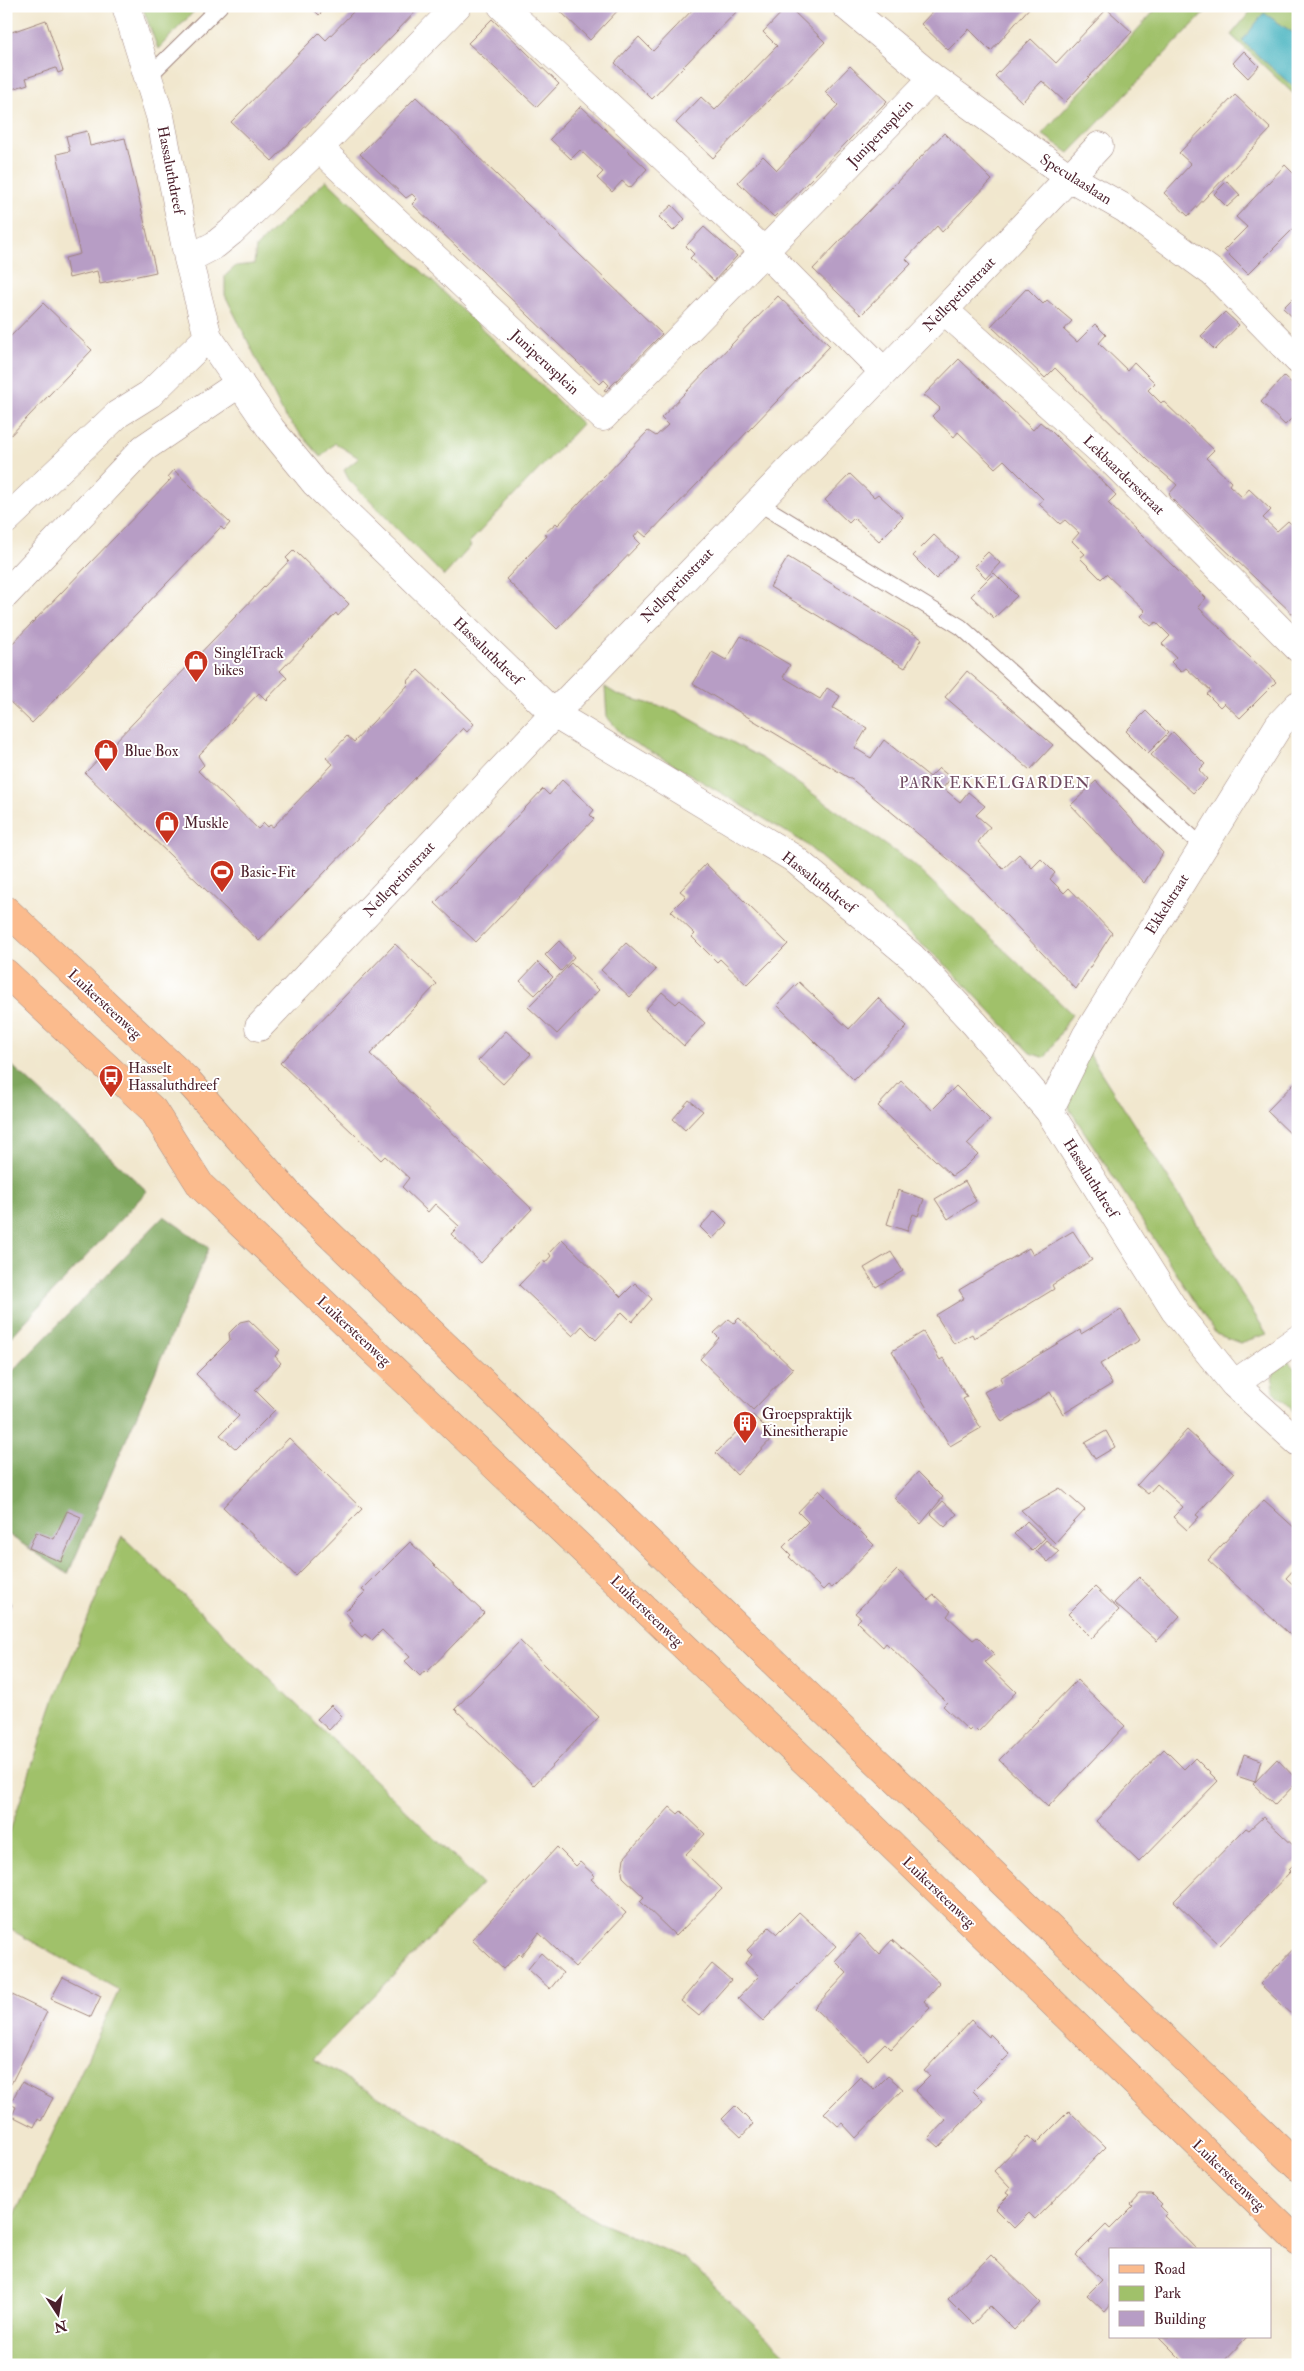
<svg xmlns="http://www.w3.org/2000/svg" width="1304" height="2371" viewBox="0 0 1304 2371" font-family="'IM FELL Double Pica',serif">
	<rect width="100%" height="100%" fill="#fff"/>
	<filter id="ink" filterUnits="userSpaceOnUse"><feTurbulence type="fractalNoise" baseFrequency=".02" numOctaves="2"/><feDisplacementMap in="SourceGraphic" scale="10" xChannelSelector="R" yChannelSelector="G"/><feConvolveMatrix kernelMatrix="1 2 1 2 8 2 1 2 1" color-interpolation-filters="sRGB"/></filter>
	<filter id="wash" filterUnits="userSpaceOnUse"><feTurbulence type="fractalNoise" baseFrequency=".0096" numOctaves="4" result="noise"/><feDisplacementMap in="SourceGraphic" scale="20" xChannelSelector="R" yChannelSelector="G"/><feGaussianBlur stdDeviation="1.12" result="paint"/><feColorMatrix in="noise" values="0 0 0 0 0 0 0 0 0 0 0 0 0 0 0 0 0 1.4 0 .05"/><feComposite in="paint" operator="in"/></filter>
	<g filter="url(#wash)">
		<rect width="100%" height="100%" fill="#f1e7ce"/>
		<path fill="#a0c16a" stroke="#75704a" d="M142,6h57l-41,43z
			M1159,6h52l-142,147 -27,-19z
			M1255,6h43v92l-67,-63z
			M326,180l256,244 -113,119 2,3 -27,30 -95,-96 -5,-10 15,-12 -24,-15 -14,14 -37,-42 -59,-120v-19l11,-10 18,-2 2,-17z
			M605,687l13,8 58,16 87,48 150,105 159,150 -27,44 -15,-5 -82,-86 -145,-125 -137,-82 -41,-22 -18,-21z
			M1088,1052l179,282 -27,9 -24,-9 -146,-224 -3,-14z
			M1284,1357l14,15v44l-25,-26 1,-19z
			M122,1536l360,348 -169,175 285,163 88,37 109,106h-789v-131l113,-244 -113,-63v-84l48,-143z"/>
		<path fill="#80a75e" stroke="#656344" d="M6,1060l141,131 -137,147 -4,2z
			M164,1216l45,32 -141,326 -62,-41v-155z"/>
		<path fill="#41b0bd" stroke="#466874" d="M1264,13l34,23v55l-56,-50z"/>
		<g id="blocks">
			<path fill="#b79dc5" d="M310,6h18l-9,9z
				M347,6h74l-149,155 -41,-39 88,-89 7,7 27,-28z
				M555,6h67l-32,34z
				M696,6h46l-90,93 -37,-36 24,-26 14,14z
				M788,6l37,36 -112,116 -37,-35 25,-26 14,13 62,-64 -14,-14z
				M938,6h93l-40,45 -22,-22 -21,21 -27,-26z
				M1107,9l25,23 -67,70 -23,-21 -20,21 -27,-26 36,-37 25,24z
				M492,19l67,65 -22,23 -69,-64z
				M46,20l17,51 -5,2 -2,-5 -30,10 2,6 -22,7v-57z
				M1244,51l15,15 -11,12 -15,-15z
				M850,66l37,35 -113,116 -36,-35 25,-26 14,14 31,-33 30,-32 -13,-13z
				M1235,95l36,34 -83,87 -24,-23 27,-29 -12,-11z
				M416,97l246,237 -56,57 -2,-1 5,-5 -5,-5 -4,4 -188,-180 5,-5 -5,-5 -6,4 -46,-44z
				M581,106l66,63 -17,19 -8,-7 -10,11 -15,-14 6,-6 -23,-22 -9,9 -21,-20z
				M87,131l3,15 35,-8 31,134 -56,12 -3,-13 -28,7 -4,-20 15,-4 -23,-100 13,-3 -4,-15z
				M944,133l48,47 -50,52 -5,-6 -31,33 5,5 -50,51 -48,-46z
				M1285,165l13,13v46l-50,50 -24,-24 23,-23 -11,-10z
				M1227,181l13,14 -13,12 -13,-13z
				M672,205l13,14 -12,12 -14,-14z
				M704,227l33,29 -23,25 -24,-23 4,-4 -8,-8z
				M1027,288l16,16 4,-4 25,21 -8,9 13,12 18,-18 11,11 -7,8 28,27 7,-8 21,21 -7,7 13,13 2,-2 51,49 -8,8 25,24 -2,3 13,12 7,-8 22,21 -8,8 14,13 11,-10 10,9v89l-126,-120 -3,-5 8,-9 -28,-24 -94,-93 -10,10 -54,-52z
				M1298,293v29l-15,-14z
				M778,296l52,50 -184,191 -7,-6 -5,6 6,6 -83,86 -51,-50 41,-43 -2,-3 11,-10 2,2 90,-94 8,5 12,-11 -7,-7z
				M43,303l49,47 -86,90v-99z
				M1225,312l14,13 -24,25 -14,-14z
				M959,359l74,71 7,-8 11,9 65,64 -8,8 97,94 1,1 -8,9 78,75 -36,36 -16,-15 -4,4 -13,-13 4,-3 -25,-23 -5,4 -10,-10 5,-5 -14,-13 8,-8 -14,-14 -5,4 -11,-10 5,-5 -39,-37 -5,5 -21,-21 5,-4 -13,-13 7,-8 -14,-13 -5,4 -21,-20 4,-5 -39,-39 -9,8 -37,-36 -4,5 -22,-21 8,-8 -14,-12h-3z
				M1284,376l14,13v23l-13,13 -24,-23z
				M174,470l56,53 -6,7 -3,-3 -189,196 -26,-25v-48l165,-171 -3,-2z
				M850,474l24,23 4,-3 25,23 -24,24 -25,-23 -5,5 -24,-23z
				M934,535l23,22 -21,22 -23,-23z
				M294,550l55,54 -11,12 -2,-3 -56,58 7,7 -21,22 -7,-7 -61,63 6,9 -6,6 60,58 6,-6 4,4 2,-2 3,2 60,-63 -7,-6 21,-22 7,6 55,-58 -2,-2 11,-12 56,54 -7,8 -4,-4 -204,213 -174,-168 204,-212 -3,-3z
				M988,552l12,11 -14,15 -12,-12z
				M788,557l134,82 -17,29 -135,-81z
				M994,573l23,23 -23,22 -23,-22z
				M741,636l49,29 -7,12 37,22 7,-11 13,8 -7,12 34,20 -12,20 16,10 13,-18 46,37 9,-9 12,10 -8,10 17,14 8,-10 17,14 -9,9 14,12 -12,15 25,27 16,-15 13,14 9,-9 14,14 -5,6 14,14 5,-5 43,45 -36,56 -106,-112 -116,-96 -161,-97 19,-32 14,8z
				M967,671l86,74 -23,25 -85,-73z
				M1146,711l22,22 -20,20 -22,-22z
				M1173,732l32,32 -6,6 8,9 -14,14 -42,-38z
				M562,780l32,30 -4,5 4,4 -118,123 -41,-39 108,-114 6,6z
				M1096,781l67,72 -19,30 -73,-78z
				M706,864l82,80 -41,41 -27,-26 -3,3 -25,-25 3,-3 -24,-23 15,-15 -6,-5z
				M559,941l15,16 -13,14 -16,-16z
				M626,943l30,27 -26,27 -29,-27z
				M395,944l42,40 -67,70 162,155 -51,54 -30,-29 8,-8 -24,-22 -7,8 -26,-25 7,-9 -24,-22 -4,4 -101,-97z
				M538,962l15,15 -18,18 -15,-14z
				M571,963l28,27 -42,44 -29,-27z
				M799,982l50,47 29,-31 29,28 -53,54 -77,-75z
				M662,992l14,12 4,-4 25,23 -21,23 -39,-36z
				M506,1031l25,23 -28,30 -25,-23z
				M1298,1079v62l-31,-30z
				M901,1081l31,29 24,-24 34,34 -23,24 11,10 -12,12 -14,10 -74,-70z
				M689,1100l14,11 -18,19 -12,-11z
				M965,1181l11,20 -28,18 -13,-20z
				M898,1190l26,9 -6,17 -5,-2 -6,17 -20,-7z
				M715,1211l13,13 -16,15 -12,-12z
				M1073,1231l19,29 -40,25 2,4 -80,49 -2,-4 -18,10 -18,-29 28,-17 -5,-8 70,-42 4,7z
				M562,1239l59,58 14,-14 17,16 -20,23 -10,-10 -26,28 -14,-14 -9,10 -54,-51 24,-25 2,3 6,-7 -2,-3z
				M891,1252l12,19 -27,16 -12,-19z
				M1121,1310l19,30 -40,24 12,20 -49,30 -13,-22 -48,30 -18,-30 18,-10 -2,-4 80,-48 1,4z
				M739,1318l54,51 -40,41 -53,-51 19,-21 -5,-5 15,-14 5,4z
				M249,1320l31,30 -5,6 6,7 -26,27 20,20 -39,39 -16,-14 19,-19 -43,-42 34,-34 -1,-7 11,-11z
				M923,1332l17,28 3,-2 24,39 -4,2 18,29 -31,18 -58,-95z
				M753,1415l21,21 -37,39 -21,-22z
				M1187,1430l47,43 -38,42 3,2 -12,13 -14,-13 10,-10 -26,-23 -9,10 -11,-9z
				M1106,1431l9,16 -20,12 -10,-16z
				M289,1438l73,71 -66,67 -73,-69z
				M918,1472l25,25 -22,27 -27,-26z
				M1060,1488l25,22 -30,33 -34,-33z
				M819,1490l55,55 -42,43 -4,-3 -5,5 -34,-33 2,-2 -8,-8 25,-25 -10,-10z
				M1264,1500l34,31v34l-12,13 12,11v53l-90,-82z
				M943,1501l14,13 -12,13 -14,-13z
				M67,1511l14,6 -20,45 -32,-14 7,-16 18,7z
				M1027,1521l18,17 -13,13 -18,-17z
				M1046,1540l13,12 -11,10 -12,-11z
				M410,1542l74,71 -58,60 -2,-2 -4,5 -15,-15 5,-4 -28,-27 -10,10 -7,-6 -3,3 -13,-14 3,-3 -7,-8 20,-20 -3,-2z
				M897,1570l31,30 6,-5 17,16 -4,5 26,24 4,-3 17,17 -9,8 31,30 -38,40 -5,-5 -4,4 -26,-25 4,-4 -30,-29 -31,-30 -3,4 -26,-25 4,-4 -6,-5z
				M1139,1577l41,39 -23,25 -43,-38z
				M1095,1587l24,23 -27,28 -24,-24z
				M6,1602l6,3 -6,10z
				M520,1641l79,76 -65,68 -79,-76z
				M1077,1680l48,46 -77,81 -49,-47z
				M331,1705l11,11 -13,14 -12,-11z
				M1164,1749l20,20 11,-11 23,23 -79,81 -43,-41z
				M1244,1754l17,6 -6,22 -18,-6z
				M1277,1759l21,22 -23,24 -22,-21z
				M670,1807l8,7 3,-3 24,23 -19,20 36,35 -46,47 -36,-35 4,-4 -21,-20 -1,-5 2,-14z
				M1263,1817l35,33v10l-9,9 2,2 -71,74 -46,-44 72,-73 3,2z
				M557,1847l19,19 4,-4 15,14 -4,3 35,34 -51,54 -36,-34 -18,23 -2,-2 -16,15 -31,-29z
				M799,1912l37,34 -73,75 -25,-23 21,-22 -14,-13 7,-8 -5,-5 22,-23 8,7z
				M860,1934l19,20 13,-14 48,43 -16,18 6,7 -39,41 -6,-6 -17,17 -54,-52 33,-35 -12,-12z
				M1298,1944v76l-38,-36z
				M541,1953l22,20 -13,16 -22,-20z
				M712,1964l19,16 -32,36 -18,-15z
				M63,1977l38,19 -10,21 -40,-18z
				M6,1992l41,20 -36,72 -5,-3z
				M971,2020l18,17 1,-3 20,20 -37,37 10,10 -44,46 -10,-9 17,-18 -31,-29 15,-15 -6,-5z
				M888,2076l15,13 -47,49 -14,-15 -4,3 -14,-13 36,-36 14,13z
				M22,2082l31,16 -12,23 -3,-2 -4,8 -22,-11 4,-9 -6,-3z
				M735,2106l18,18 -12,13 -19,-18z
				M1069,2111l37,36 -71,72 -6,-6 -15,15 -19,-19 14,-14 -3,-2 4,-5 -16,-17 34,-35 8,8z
				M1140,2194h12l10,10 -2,2 7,7 -3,3 33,34h-87v56l-5,6 -18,-17 15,-15 -26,-25 30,-30 4,4 23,-23 -2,-2z
				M991,2255l49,48 -26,27 -24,-24 -17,18 -25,-25z
				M1159,2337h88l-27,28h-33z"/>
		</g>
	</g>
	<g filter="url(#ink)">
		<use href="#blocks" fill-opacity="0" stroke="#9e837c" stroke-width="1"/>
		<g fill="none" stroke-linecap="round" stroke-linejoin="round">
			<defs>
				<path id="service" d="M148,77l72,-71
					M757,502l204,125 241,219"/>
				<path id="minor" d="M126,6l34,110 28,143 20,78 63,92 44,54 239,231 239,144 119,99 63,67 74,87 126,200 59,73 64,58
					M502,6l263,246 119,120
					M846,6l87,72 136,99 55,31 89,65 85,87
					M319,148l284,269 330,-339
					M188,259l27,-14 16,-13 88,-84 138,-142
					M944,310l170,153 184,185
					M6,520l112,-106 32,-20 58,-57
					M6,594l138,-146 96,-65
					M259,1027l295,-313 390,-404 155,-164
					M1049,1111l37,-75 193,-311 19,-20
					M1234,1384l64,-45"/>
				<path id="primary" d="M6,910l182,171 108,121 1002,965
					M6,973l147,137 48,76 634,604 463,452"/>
			</defs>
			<use href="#service" stroke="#9e837c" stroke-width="17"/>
			<use href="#minor" stroke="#9e837c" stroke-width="29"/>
			<use href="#primary" stroke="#9e837c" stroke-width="29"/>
			<use href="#service" stroke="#fff" stroke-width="15"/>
			<use href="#minor" stroke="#fff" stroke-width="28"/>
			<use href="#primary" stroke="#fbbb8d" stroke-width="28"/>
		</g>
	</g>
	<defs>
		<symbol id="shop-pin" viewBox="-11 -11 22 30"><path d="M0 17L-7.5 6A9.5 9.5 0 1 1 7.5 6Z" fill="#c8321e" stroke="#fff"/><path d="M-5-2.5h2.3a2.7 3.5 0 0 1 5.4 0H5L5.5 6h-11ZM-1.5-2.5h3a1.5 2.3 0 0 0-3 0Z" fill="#fff"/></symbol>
		<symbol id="stadium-pin" viewBox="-11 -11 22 30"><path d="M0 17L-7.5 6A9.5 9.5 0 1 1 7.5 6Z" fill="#c8321e" stroke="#fff"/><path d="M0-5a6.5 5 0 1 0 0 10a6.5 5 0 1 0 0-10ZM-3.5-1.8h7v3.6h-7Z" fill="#fff"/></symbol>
		<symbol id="bus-pin" viewBox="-11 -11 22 30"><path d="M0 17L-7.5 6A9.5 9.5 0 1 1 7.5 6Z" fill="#c8321e" stroke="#fff"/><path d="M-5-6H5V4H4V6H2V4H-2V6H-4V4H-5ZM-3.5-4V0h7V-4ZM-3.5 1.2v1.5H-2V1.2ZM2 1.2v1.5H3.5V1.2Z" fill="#fff"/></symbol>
		<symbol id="building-pin" viewBox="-11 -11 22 30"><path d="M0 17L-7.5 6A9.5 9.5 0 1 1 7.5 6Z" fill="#c8321e" stroke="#fff"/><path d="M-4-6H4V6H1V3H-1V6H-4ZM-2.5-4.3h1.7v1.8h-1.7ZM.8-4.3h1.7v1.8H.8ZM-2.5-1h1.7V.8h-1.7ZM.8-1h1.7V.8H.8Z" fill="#fff"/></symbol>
	</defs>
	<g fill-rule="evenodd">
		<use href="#shop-pin" x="182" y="648" width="28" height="38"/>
		<use href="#shop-pin" x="92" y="737" width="28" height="38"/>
		<use href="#shop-pin" x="153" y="809" width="28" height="38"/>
		<use href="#stadium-pin" x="208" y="858" width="28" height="38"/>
		<use href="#bus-pin" x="97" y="1063" width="28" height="38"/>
		<use href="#building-pin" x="731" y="1409" width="28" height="38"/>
	</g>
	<g text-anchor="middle" stroke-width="4" stroke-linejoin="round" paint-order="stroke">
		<g font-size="15" fill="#4a1f2b" stroke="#fff">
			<text transform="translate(880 133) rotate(-46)" y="5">Juniperusplein</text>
			<text transform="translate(171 170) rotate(79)" y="5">Hassaluthdreef</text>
			<text transform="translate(1076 179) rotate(32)" y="5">Speculaaslaan</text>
			<text transform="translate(959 294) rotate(-46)" y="5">Nellepetinstraat</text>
			<text transform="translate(545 362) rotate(43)" y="5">Juniperusplein</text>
			<text transform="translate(1124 475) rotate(44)" y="5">Lekbaardersstraat</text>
			<text transform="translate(677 585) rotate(-46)" y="5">Nellepetinstraat</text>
			<text transform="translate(488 651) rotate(44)" y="5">Hassaluthdreef</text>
			<text transform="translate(399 879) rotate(-47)" y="5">Nellepetinstraat</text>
			<text transform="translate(819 882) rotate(38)" y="5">Hassaluthdreef</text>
			<text transform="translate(1167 904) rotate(-58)" y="5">Ekkelstraat</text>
			<text transform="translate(105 1004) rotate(43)" y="5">Luikersteenweg</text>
			<text transform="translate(1091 1178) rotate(58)" y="5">Hassaluthdreef</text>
			<text transform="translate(354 1331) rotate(43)" y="5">Luikersteenweg</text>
			<text transform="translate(647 1611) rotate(44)" y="5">Luikersteenweg</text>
			<text transform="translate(939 1892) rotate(44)" y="5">Luikersteenweg</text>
			<text transform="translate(1229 2175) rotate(44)" y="5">Luikersteenweg</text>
		</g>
		<g font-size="15" fill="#4a1f2b" stroke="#fff" text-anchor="start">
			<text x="214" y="658">SingleTrack<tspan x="214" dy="17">bikes</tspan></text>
			<text x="124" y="756">Blue Box</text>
			<text x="184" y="828">Muskle</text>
			<text x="240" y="877">Basic-Fit</text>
			<text x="128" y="1073">Hasselt<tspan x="128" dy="17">Hassaluthdreef</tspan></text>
			<text x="762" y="1419">Groepspraktijk<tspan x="762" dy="17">Kinesitherapie</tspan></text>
		</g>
		<g font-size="16" letter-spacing="1" fill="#704b61" stroke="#fff">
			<text x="995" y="788">PARK EKKELGARDEN</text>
		</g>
	</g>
	<rect width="1304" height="2371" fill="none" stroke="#fff" stroke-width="25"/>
	<rect x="1109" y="2248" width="162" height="90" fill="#ffffff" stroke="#b7a5aa"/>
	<rect x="1119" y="2265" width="25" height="8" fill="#fbbb8d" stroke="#b7a5aa"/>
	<text x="1154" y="2274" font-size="15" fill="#4a1f2b">Road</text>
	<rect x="1119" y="2286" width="25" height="15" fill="#a0c16a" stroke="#b7a5aa"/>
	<text x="1154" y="2298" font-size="15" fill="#4a1f2b">Park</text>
	<rect x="1119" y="2311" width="25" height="15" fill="#b79dc5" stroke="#b7a5aa"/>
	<text x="1154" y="2324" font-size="15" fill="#4a1f2b">Building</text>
	<g transform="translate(58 2314) rotate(168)" stroke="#ffffff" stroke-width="4" paint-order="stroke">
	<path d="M0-4L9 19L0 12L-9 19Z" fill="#4a1f2b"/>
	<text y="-8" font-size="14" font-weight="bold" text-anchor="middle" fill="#4a1f2b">N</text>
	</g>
</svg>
